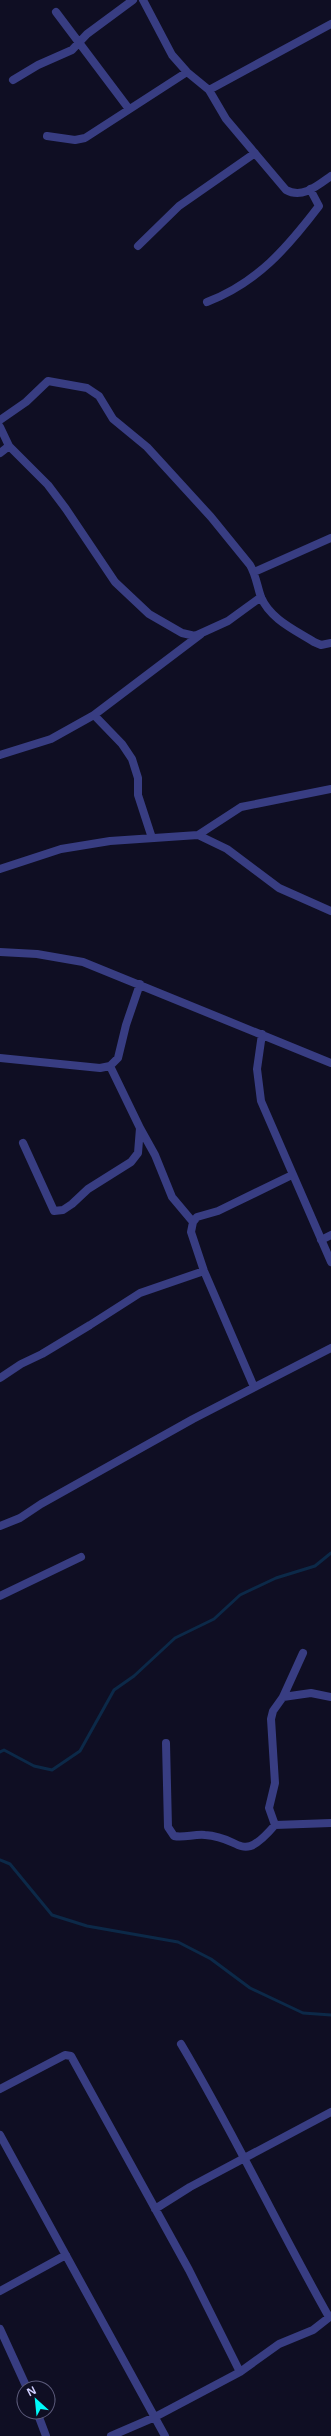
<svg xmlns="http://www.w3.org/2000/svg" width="331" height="2436" viewBox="0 0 331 2436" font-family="'Noto Sans',sans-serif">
	<rect width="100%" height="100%" fill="#0f0e23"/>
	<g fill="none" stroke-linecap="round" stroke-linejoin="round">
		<path stroke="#0c2948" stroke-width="3" d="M0,1752l4,-2 30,16 18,4 28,-19 34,-61 20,-14 41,-38 39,-19 26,-24 36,-17 39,-12 16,-13
			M0,1860l10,4 42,51 35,11 91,16 33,17 39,29 53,25 28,2"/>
		<path stroke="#383d82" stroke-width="8" d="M143,0l29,55 15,17 22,18 17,29 60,71c16,9 31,-4 45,-14
			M56,12l73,97
			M13,80l25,-15 34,-15 15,-16 46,-34
			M209,90l122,-66
			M47,136l28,4 10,-2 102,-66
			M138,246l41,-40 76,-53
			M207,302c50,-19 80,-54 112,-96l-9,-17
			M0,420l26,-18 22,-21 39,7 12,8 14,23 34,28 64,70 39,48c6,10 7,21 11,32 9,22 34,33 53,45l7,3 10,-2
			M0,427l9,19 39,39 18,24 49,73 34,32 33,19 13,3 33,-15 33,-24
			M0,453l9,-7
			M254,572l77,-34
			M94,715l28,29 10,15 6,19v17l14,43
			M0,755l51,-16 43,-24 107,-81
			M198,835l43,-28 90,-18
			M0,869l61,-20 49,-8 88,-6 29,14 52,39 52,23
			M0,952l37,2 46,8 248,101
			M262,1034l-5,35 4,32 70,161
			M0,1058l100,10 10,-2 8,-8 8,-33 14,-41
			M140,1128l15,27 17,42 21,25
			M23,1143l31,68 9,-1 9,-6 16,-15 43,-27 7,-9 2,-25 -30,-62
			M321,1240l10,-5
			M0,1378l21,-14 21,-10 48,-29 50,-32 64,-22
			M254,1387l-50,-116 -13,-39 2,-10 4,-5 21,-6 74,-36
			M0,1526l20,-8 21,-14 152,-85 138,-71
			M0,1596l81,-39
			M303,1653l-20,44 -10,14 -2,8 4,64 -6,25 6,17 56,-2
			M283,1697l28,-4 20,4
			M166,1743l2,84 6,9c10,2 20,-2 31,-1 38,2 35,31 70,-10
			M181,2044c53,89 97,183 148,273
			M0,2089l65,-34 6,1 118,214 51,102
			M0,2135l165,301
			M155,2209l35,-22 141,-75
			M0,2291l66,-36
			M0,2329l27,59
			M37,2412l9,24
			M111,2436l44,-19 85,-45 39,-28 34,-14 18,-14"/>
	</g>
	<g transform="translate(36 2400) rotate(333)"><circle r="19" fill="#0f0e23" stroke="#5c5b7b"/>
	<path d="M0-3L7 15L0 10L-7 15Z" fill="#00fafa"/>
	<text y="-6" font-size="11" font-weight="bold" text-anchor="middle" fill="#d0cfff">N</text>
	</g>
</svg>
